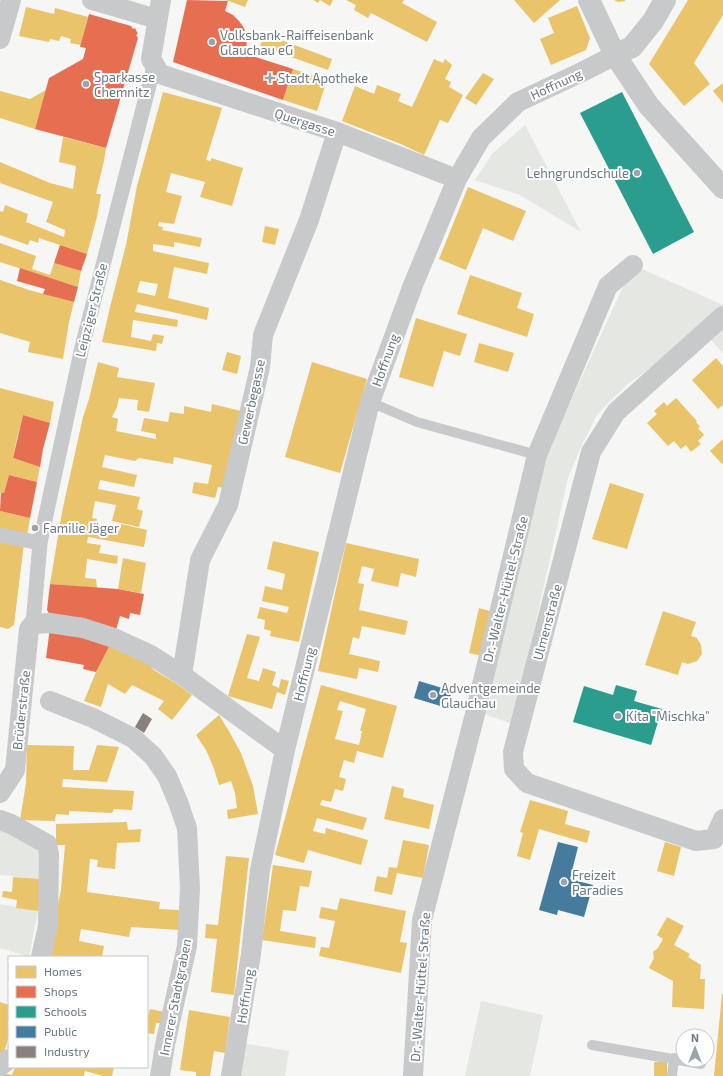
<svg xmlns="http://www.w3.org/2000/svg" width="723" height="1076" viewBox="0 0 723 1076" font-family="'Exo 2',sans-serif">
	<rect width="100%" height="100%" fill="#f6f6f5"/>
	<path fill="#e5e7e3" d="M525,125l56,107 -61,-37 -45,-15 17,-26z
		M633,265l90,40v10l-95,69 -21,20 -10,11 -16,32 -13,31 -55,246 -33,-11 66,-258z
		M723,327v26l-13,-14z
		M0,829l39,15 3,35 -42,-4z
		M0,904l38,7 -9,46 -29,-9z
		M481,1001l62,14 -13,61h-65z
		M237,1042l52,9 -4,25h-54z"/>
	<path fill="#e9c46a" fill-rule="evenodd" d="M226,0h22l-3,7z
		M313,0h20l-3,6 -10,-6 -2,3z
		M346,0h58l-2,3 35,19 -10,20 -56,-29 -3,5 -14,-8 2,-5z
		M514,0h46l-26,23z
		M614,0h11v1l-7,1z
		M688,0h35v15l-29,48 16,21 -26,22 -35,-42z
		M577,6l13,32 -4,12 -35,15 -11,-26 14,-6 -6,-15z
		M26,7l28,7 1,-6 33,9 -7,28 -11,-2 1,-4 -10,-3 -2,5 -9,-2 -1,3 -30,-6z
		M265,34l67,25 -4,11 -68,-24z
		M434,59l9,4 2,-4 7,6 -7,14 6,3 -2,5 14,8 -15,28 -8,-3 -16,35 -21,-10 -61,-24 13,-35 19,8 3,-9 24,9 -3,7 14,6z
		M293,69l34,11 -10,31 -34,-11z
		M483,73l11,6 -18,26 -11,-7z
		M723,83v20l-10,-12z
		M46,90l-11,39 -35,-11v-27l30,8z
		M163,92l59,16 -16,52 5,1v-3l32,10 -11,38 -32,-9 5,-15 -34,-9 -5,19 16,4 -8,28 -15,-2 -1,4 5,1 -1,3 40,8 -2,9 -26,-5v5l-21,-3v7l56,12 -2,11 -33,-7 -6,31 41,10 -2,12 -70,-16 -2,8 43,8 -1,7 -44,-7 -2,17 20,4 2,-7 11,2 -2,8 -5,-1 -1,8 -54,-9 8,-35 16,-62 11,-59zM140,281l18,3 -3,12 -18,-4z
		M63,137l43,11 -2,13 -8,33h5l-4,23 -10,37 -48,-16 -1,5 -8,-3 -2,5 -28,-10v-24l3,1 2,-7 23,9 -2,8 38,15 1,-7 -19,-8 7,-20 -53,-19v-21l50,21 23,6 3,-23 -17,-4z
		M468,187l58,24 -13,30 -30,-13 -17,42 -27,-11z
		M265,226l14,3 -4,16 -13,-3z
		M0,243l36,13 -4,13 18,6 4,-12 27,8 -3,16 -78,-25z
		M470,275l52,18 -5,15 17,6 -7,23 -70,-23z
		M0,280l29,10 45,12 -5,20 -6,37 -35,-7 2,-10 -30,-9z
		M416,318l51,16 -7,22 -16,-5 -11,36 -34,-10z
		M479,343l35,10 -6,19 -34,-10z
		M227,352l14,4 -4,18 -15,-4z
		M716,358l7,8v39l-5,4 -26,-29z
		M98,362l21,6 -2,9 38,6 -6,29 -12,-2 1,-10 -19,-2 -2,9 -5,10 6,2 -2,12 40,8v-5l-15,-3 3,-13 24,4 2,-10 14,2v-8l27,6 1,-8 29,7 -18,77 -5,-1 -3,11 -23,-5 2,-11 14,2 4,-19 -38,-8 -1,7 -34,-6 -4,3 -30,-6 -3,12 35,8 -3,12 -34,-7 -2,9 42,8 -3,12 6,2 -4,16 -27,-6 4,-16 -21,-4 -3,17 5,1 -2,8 24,4 2,-7 26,6 -3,17 -56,-10 -1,6 14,2 -2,8 19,3 -1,8 -30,-5 -2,19 11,1 1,9 -47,-4 12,-72 21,-95 6,-18z
		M312,362l55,17 -27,94 -55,-16z
		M0,388l54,14 -4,21 -27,-8 -7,27 -3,16 27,9 -3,15 -28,-7 -5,18h-4z
		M676,398l21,23 -1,1 4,5 -2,1 6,7 -6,6 3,3 -10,8 -5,-7 -5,4 -7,-8 -6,5 -21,-23 10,-9 -3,-3 10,-9 3,4z
		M723,439v24l-1,1 -12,-13z
		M610,483l34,11 -17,55 -35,-10z
		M0,511l30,7 -3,18 -27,-5z
		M0,539l24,4 -10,82 -6,4 -8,-2z
		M273,541l46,11 -20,90 -29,-6 1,-5 -7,-2 1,-9 -8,-2 3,-11 27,6 2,-6 -27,-6 3,-15 17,4 3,-16 -18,-5z
		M346,543l73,16 -3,18 -15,-4 -3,14 -27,-6 3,-12 -12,-3 -4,17 6,1 -5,26 49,11 -3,14 -43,-9 -3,13 -6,-2 -4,17 31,7 -2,11 -19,-4 -2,11 -39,-8z
		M123,558l23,5 -5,30 -23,-4z
		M479,608l14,4 -10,44 -14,-3z
		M663,611l33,11 -5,14 6,2 4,7 1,9 -5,7 -9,3 -6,-2 -4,13 -33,-10z
		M247,634l13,3 -13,41 12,3 4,-13 13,4 -4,13 7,3 2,-9 8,2 -4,14 -8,-3 -5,17 -44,-13z
		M111,643l34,18 9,9 23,14 15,11 -20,25 -14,-11 6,-8 -32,-16 -7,9 -17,-10 -7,23 -17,-6 12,-29z
		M321,685l76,21 -14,52 -26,-7 -3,12 -10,-3 -5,17 7,2 -3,12 -8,-2 -4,13 -9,-2 -2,5 47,13 -4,12 -46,-12 -4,13 12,3 1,-6 42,12 -7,25 -53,-15 -4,13 -29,-8zM340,701l26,8 -6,22h2l-3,14 -24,-6 8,-28 -6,-1z
		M219,715l11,18 11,20 12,33 5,28 -30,5 -1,-9 10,-2 -2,-15 -4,-12 -12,4 -6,-19 -7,-16 -10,-15z
		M27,745l47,1 -1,24h16l8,-25 22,2 -12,35 -44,-3 -1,8 72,4 -2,19 -18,-1 -2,4 -43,-2v4l-13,-1 -1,7 -35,-1 6,-37z
		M392,786l12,3 -1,8 31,8 -5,24 -45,-10z
		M530,800l38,11 -3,13 25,7 -3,12 -48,-14 -9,31 -13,-4 6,-23 -3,-1z
		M127,822l1,8 13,-1 -1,13 -23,1 -2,26 -18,-2 1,-7 -8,-1 -3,33 73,10 -1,7 21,1v20l-49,-3 -2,10 -48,-8 -2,12 25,5 -2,11h-55l14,-67 4,-45h-9v-21z
		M403,840l26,5 -6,33 -26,-5 -5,22 -18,-4 3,-15 10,2 2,-11 8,1z
		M665,842l16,5 -7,29 -17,-5z
		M226,856l23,2 -15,137 -23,-3 6,-53 -12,-1 1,-14 12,1z
		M273,865l39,6 -3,16 -9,-1 -4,25 -13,-1 -3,21 36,6 -1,11 -53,-8z
		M13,877l29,2 -1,16 -3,16 -22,-3 1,-8 -15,-3 1,-6 9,1z
		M340,898l66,13 -6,31 7,1 -6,30 -82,-17 2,-9 8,1 6,-27 -16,-3 2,-11 16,3z
		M667,917l17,9 -10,19 16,9 -2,3 13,8 -1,14h5l-1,30 -32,-2 1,-26 -24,-13 5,-10 -1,-6 5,-4 5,-9 -6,-4z
		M722,994h1v82h-9z
		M0,1002l9,3v32l-6,18 -3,-1z
		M150,1009l15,3 -2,11h-7l-2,11 -7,-1v-13z
		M189,1010l41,7 -5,36 -11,-2 -4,25h-14v-4l-16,-2z
		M654,1062h13v14h-13z
		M15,1067h99l-2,9h-9l-18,-5 -1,5h-84v-4l12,3z"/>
	<path fill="#e76f51" d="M187,0l41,1 -3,10 8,4 6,6 5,7 3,9 -1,17 47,15 -10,31 -110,-38z
		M89,14l42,12 2,3 2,-1 3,6 -2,1 2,3 -32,110 -71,-19 14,-51 34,-19 3,-11 -6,-1z
		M60,245l27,9 -6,17 -27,-8z
		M20,268l58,19 -4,15 -31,-8 2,-5 -28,-8z
		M23,415l27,8 -7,26 -3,18 -27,-9z
		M9,475l28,7 -7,36 -30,-7 1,-18h3z
		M50,584l68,5 26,5 -4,21 -10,-2 -1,6 -9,-3 -4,14 -66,-15 -3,-5z
		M50,628l61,15 -15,29 -13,-3 1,-4 -38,-7z"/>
	<path fill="#2a9d8f" d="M622,92l72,140 -41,22 -73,-141z
		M616,685l21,6 -3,10 28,8 -11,36 -78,-23 11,-36 29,9z"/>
	<path fill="#457b9d" d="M419,681l33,10 -5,17 -33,-10z
		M558,842l20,5 -8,32 23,6 -9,32 -26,-7 -1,5 -18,-5z"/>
	<path fill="#8a817c" d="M143,713l9,6 -8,14 -9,-6z"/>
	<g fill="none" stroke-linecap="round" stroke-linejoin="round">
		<path stroke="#c7c9ca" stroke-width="10" d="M370,402l47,20 120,33
			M592,1045l109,19
			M672,1076l2,-18"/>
		<path stroke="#c7c9ca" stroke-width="15" d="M0,535l40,8
			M33,624l7,-81 42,-196 72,-281"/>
		<path stroke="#c7c9ca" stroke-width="20" d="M92,0l65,19
			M161,0l-10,59 9,15 177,58 120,47
			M0,39l11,-39
			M723,316l-107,96 -25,40 -78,300 1,17 13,14 169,58 18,-2 9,-20
			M182,675l18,-115 28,-55 32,-138 3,-32 46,-115 28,-88
			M50,701l43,17 40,20 20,18 14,20 11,26 9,26 3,61 -3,57 -22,99 -5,31
			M0,793l15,-23 14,-141 4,-5 17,-1 33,5 31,10 35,16 33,21 103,75
			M0,820l11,4 36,20 2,10 -1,72 -7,31
			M0,1066l9,-7
			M231,1076l20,-122 9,-84 25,-120 85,-348 43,-117 44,-106 24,-41 37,-36 66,-31 31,-16
			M413,1076l9,-156 52,-202 63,-263 71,-169 25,-21"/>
		<path stroke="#c7c9ca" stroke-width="22" d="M589,0l26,55 34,51 74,82
			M615,55l17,-8 21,-26 12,-21"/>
	</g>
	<g fill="#9ba4aa" stroke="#fff" stroke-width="1.5">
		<circle cx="212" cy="42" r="4"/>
		<path d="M268 72h4v4h4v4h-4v4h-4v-4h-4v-4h4z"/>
		<circle cx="86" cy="84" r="4"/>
		<circle cx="637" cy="173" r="4"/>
		<circle cx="35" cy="528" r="4"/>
		<circle cx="433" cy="695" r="4"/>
		<circle cx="618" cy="716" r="4"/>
		<circle cx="564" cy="882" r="4"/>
	</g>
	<g text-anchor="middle" stroke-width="4" stroke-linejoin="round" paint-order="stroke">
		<g font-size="13" fill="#6a7881" stroke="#fff" text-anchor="start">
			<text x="220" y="40">Volksbank-Raiffeisenbank<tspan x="220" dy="15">Glauchau eG</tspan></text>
			<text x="94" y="82">Sparkasse<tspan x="94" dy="15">Chemnitz</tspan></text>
			<text x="278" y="83">Stadt Apotheke</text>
			<text x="629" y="178" text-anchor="end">Lehngrundschule</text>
			<text x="43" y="533">Familie Jäger</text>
			<text x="441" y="693">Adventgemeinde<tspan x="441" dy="15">Glauchau</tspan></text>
			<text x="626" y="721">Kita "Mischka"</text>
			<text x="572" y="880">Freizeit<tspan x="572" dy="15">Paradies</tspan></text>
		</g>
		<g font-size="13" fill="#6a7881" stroke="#fff">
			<text transform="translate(556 84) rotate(-25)" y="5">Hoffnung</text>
			<text transform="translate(305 122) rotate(18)" y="5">Quergasse</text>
			<text transform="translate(91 310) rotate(-76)" y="5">Leipziger Straße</text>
			<text transform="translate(385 360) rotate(-70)" y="5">Hoffnung</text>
			<text transform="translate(251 402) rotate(-78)" y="5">Gewerbegasse</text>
			<text transform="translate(505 589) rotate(-76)" y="5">Dr.-Walter-Hüttel-Straße</text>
			<text transform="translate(547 622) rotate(-75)" y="5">Ulmenstraße</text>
			<text transform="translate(304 674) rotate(-76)" y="5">Hoffnung</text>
			<text transform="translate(21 710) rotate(-84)" y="5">Brüderstraße</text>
			<text transform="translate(420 987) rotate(-86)" y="5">Dr.-Walter-Hüttel-Straße</text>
			<text transform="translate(245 996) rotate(-81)" y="5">Hoffnung</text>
			<text transform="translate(175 997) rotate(-79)" y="5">Innerer Stadtgraben</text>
		</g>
	</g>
	<rect x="8" y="956" width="140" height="112" fill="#ffffff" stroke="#c3c9cd"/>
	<rect x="16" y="966" width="20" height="12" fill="#e9c46a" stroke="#c3c9cd"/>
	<text x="44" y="976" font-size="12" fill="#6a7881">Homes</text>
	<rect x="16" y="986" width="20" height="12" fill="#e76f51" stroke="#c3c9cd"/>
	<text x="44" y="996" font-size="12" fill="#6a7881">Shops</text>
	<rect x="16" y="1006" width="20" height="12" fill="#2a9d8f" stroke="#c3c9cd"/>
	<text x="44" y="1016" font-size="12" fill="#6a7881">Schools</text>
	<rect x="16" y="1026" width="20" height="12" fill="#457b9d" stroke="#c3c9cd"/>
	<text x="44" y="1036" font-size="12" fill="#6a7881">Public</text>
	<rect x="16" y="1046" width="20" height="12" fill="#8a817c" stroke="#c3c9cd"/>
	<text x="44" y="1056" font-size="12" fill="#6a7881">Industry</text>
	<g transform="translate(695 1048)"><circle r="19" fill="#ffffff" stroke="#c3c9cd"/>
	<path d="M0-3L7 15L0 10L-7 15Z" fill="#9ba4aa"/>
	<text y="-6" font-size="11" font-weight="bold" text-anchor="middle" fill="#6a7881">N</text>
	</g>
</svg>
